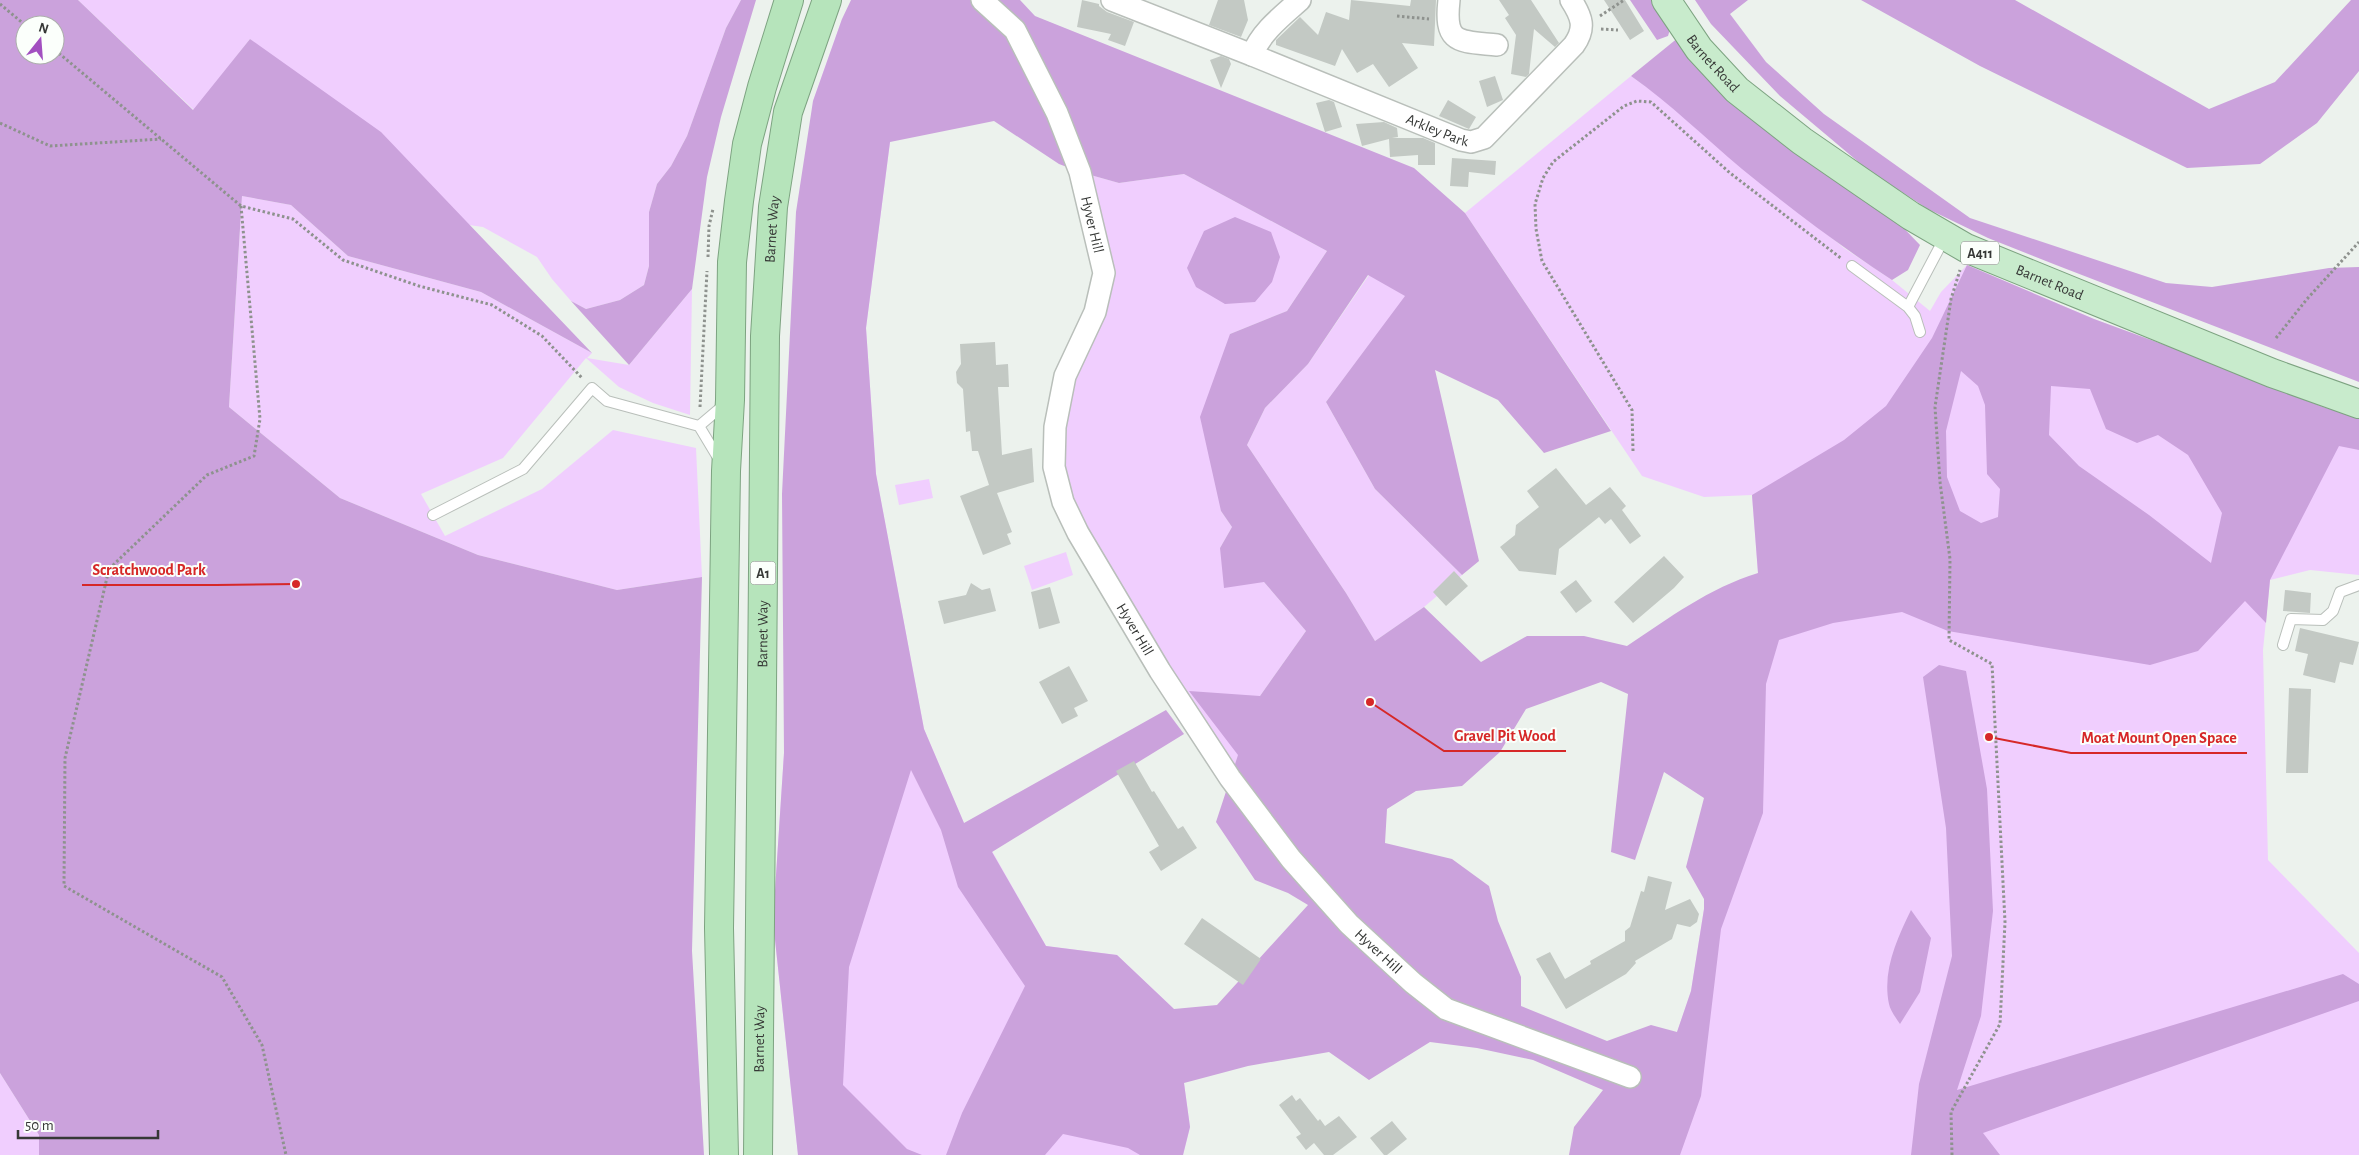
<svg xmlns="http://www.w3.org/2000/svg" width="2359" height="1155" viewBox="0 0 2359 1155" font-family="'Alegreya Sans',sans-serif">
	<rect width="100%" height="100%" fill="#ecf2ed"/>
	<path fill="#f0cefe" d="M78,0h663l-15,28 -39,108 -16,30 -14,18 -8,28v54l-5,19 -24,15 -34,9 -15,-8 -19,-22 -15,-22 -54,-30 -28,-4 -205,-184 -56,71z
		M842,19l48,123 -24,186 10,146 48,255 40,94 28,28 54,95 71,9 57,54 16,118 -7,28h-385l-25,-234 11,-168 29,-652z
		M1631,76l24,17 189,155 48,32 38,31 11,-19 26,-27 127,54 229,88 36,11v157l-49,-5 -40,10 -7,70 5,210 91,93v202h-712l24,-105 20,-59 13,-82 2,-77 52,-259 -6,-78 -48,2 -62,-21 -177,-263z
		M1080,172l39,11 65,-9 143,77 -40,60 -57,23 -9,177 11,16 -12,21 44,34 42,49 -46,65 -30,82 -152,-245 -23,-106 49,-154z
		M242,196l49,9 57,51 133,36 111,61 -5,5 42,7 63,-76 -2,126 -37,-12 -34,-16 -33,-29 -83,100 -82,36 24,42 97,-47 71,-59 83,18 6,129 -85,13 -139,-35 -138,-57 -111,-91z
		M1369,275l37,21 -80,106 49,87 87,86 -38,32 -49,34 -29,-48 -99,-148 18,-37 43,-44z
		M929,479l4,19 -34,7 -4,-20z
		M1066,552l7,23 -41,15 -8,-24z
		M0,1073l39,62v20h-39z"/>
	<path fill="#cba2dc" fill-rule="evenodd" d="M0,0h78l115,110 57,-71 131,93 211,221 -111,-61 -133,-36 -57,-51 -49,-9 -13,211 111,91 138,57 139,35 85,-13 -10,374 12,204h-665v-20l-39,-62zM25,25h30v30h-30z
		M741,0h15l-35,117 -14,60 -15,112 -63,76 -58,-64 15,8 34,-9 24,-15 5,-19v-54l8,-28 14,-18 16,-30 39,-108z
		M851,0h169l15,16 379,152 51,45 146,218 -67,22 -46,-53 -63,-30 44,191 -17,14 -87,-86 -49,-87 79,-106 -37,-21 -60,89 -43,44 -18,37 99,148 29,48 49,-34 57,55 46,-26h57l43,10c42,-28 82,-58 131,-73l-6,-78 92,-55 42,-34 46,-68 35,-73 127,54 98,36 131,52 36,11v32l-20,-4 -69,134 -4,43 -21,-22 -47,50 -48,14 -202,-34 -46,-19 -69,11 -54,17 -13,44 -3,129 -42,116 -20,167 -21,59h-111l5,-28 29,-37 -70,-30 -56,-12 -47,-6 -61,38 -40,-28 -81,14 -64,17 6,44 -7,28h-43l-12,-7 -65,-14 -18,21h-99l16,-42 63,-127 -67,-99 -17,-57 -30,-60 -62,197 -6,118 64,64 15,6h-124l-25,-234 11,-168 -2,-259 14,-282 17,-111 29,-82zM994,121l65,43 21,8 39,11 65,-9 143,77 -40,60 -57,23 -30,83 21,94 11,16 -12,21 4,40 40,-6 42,49 -46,65 -71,-5 49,64 -22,67 39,58 33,13 20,12 -91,100 -43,4 -57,-54 -71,-9 -54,-94 192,-118 -18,-24 -202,113 -40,-94 -48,-255 -10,-146 24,-186zM1961,371l17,15 7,19 2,69 13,15 -2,28 -17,6 -21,-12 -13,-34 -1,-46zM2051,386l39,3 16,40 31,14 21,-8 30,20 34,58 -11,50 -62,-48 -70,-49 -30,-31zM1601,682l27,12 -17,158 24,8 29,-88 40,26 -18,69 18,32v10l-13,82 -14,41 -26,-7 -44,16 -86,-35v-29l-23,-56 -9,-35 -37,-27 -67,-16 2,-34 29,-18 46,-5 38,-34 26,-43z
		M1630,0h24l17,26 -3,10 -11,4z
		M1695,0h53l-18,14 36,48 58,52 146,104 196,65 46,4 117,-19 30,-1v115l-303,-117 -68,-27 -60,-29 -60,-39 -88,-74 -69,-72z
		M1861,0h154l194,109 66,-27 76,-82h8v71l-42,52 -57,41 -73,4 -207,-102z
		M1679,37l213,179 28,29 -12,25 -16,10c-52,-34 -102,-72 -150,-111 -37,-31 -71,-65 -111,-93z
		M1235,217l36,15 9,25 -8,25 -17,20 -30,2 -29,-17 -9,-19 17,-37z
		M1939,665l27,6 21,118 6,122 -12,105 -24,74 386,-116 16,10v17l-376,132 17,22h-89l8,-71 33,-128 -6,-128 -23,-151z
		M1911,910l20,28 -11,54 -20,32c-4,-6 -10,-14 -11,-20 -7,-33 8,-65 22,-94z"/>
	<path fill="#c3c9c4" d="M1082,0l17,4v2l8,6 27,10 -9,24 -17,-6 3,-6 -34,-7z
		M1218,0h26l4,20 -7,17 -32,-12z
		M1351,0l59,6 1,-6h25l-2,46 -32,-3 16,25 -29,19 -16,-23 -16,9 -15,-24 -7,17 -59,-21v-5l24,-23 18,18 8,-23 23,8z
		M1499,0h32l28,43 -4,4 -21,-18 -5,45 -3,3 -15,-3 5,-39 -11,-17 4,-3z
		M1604,0h21l19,31 -14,9z
		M1221,56l8,3 2,5 -10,24 -11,-28z
		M1495,76l8,24 -16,7 -8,-26z
		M1329,100l5,2 8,25 -17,5 -9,-29z
		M1448,100l28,17 -7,12 -30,-13z
		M1384,122l13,6 1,9 -6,1h31l12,5v22h-17v-10l-28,2 -1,-18 -27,7 -6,-22z
		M1452,158l44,3 -1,14 -26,-3 -1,15 -18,-1z
		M995,342l1,23 12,-1 1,23h-11l4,68 30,-7 2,34 -37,11 15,39 -5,2 4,10 -28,11 -23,-59 29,-11 -11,-34h-6l-2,-20 -4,1 -3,-43 -6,-6 -1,-11 5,-8 -1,-20z
		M1556,468l30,37 24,-18 16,19 -4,4 19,26 -11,8 -19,-25 -6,5 -6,-7 -40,32 -3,26 -37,-4 -19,-24 15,-12 1,-10 23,-18 -12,-16z
		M1664,556l20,21 -10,11 -41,35 -19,-21z
		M1454,571l14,15 -22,20 -13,-14z
		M1576,580l16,21 -16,12 -16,-21z
		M971,583l11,7 8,-2 6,23 -52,13 -6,-23 28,-6z
		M1050,587l10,36 -21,6 -8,-37z
		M2285,590l26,3 -1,20 -27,-2z
		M2300,628l59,14 -6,23 -13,-3 -5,21 -32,-8 5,-21 -13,-3z
		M1069,666l19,35 -14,7 4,8 -16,8 -23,-42z
		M2289,688l22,1 -3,84h-22z
		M1134,761l18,31 2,-1 24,38 5,-3 14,22 -36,23 -12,-19 10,-6 -43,-75z
		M1648,876l24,6 -7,28 25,-11 9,15 -2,8 -7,5 -13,-3 -5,15 -37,22 1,2 -10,11 -60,35 -30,-50 14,-7 15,27 26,-15 -1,-3 35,-20v-10l5,-4 11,-36 3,1z
		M1202,918l59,41 -18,26 -59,-41z
		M1292,1095l4,6 4,-3 18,23 2,-2 5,7 14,-10 18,21 -24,18h-9l-10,-12 -8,7 -10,-13 5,-3 -22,-29z
		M1392,1121l15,18 -20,16h-3l-14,-17z"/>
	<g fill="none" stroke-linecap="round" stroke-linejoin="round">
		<defs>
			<path id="service" d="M1852,266l56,41 7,9 5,16
				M1908,307l37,-70
				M699,426l26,-22
				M433,515l90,-46 69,-81 15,13 92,25 21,35
				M2283,645l8,-26 32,1 10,-9 7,-19 19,-7"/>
			<g id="minor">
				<path id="s1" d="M982,0l33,30 42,83 23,59 24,101 -9,39 -30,64 -10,51 -1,40 9,35 15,31 82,138 70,107 61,81 58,65 64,59 33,26 184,68"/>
				<path d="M1112,0l140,55c9,-23 30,-39 48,-55"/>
				<path d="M1449,0c-5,45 10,41 48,45"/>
				<path id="s2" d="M1252,55l209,85 10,2 13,-4 90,-93c12,-17 8,-28 -3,-45"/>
			</g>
			<g id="primary">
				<path id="s3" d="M1666,0l33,49 38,41 65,51 58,40 51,35 55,32 306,125 87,31"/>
			</g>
			<g id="trunk">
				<path d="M724,1155l-5,-227 7,-457 4,-71 2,-138 7,-61 8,-57 15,-57 27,-87"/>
				<path id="s4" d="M758,1155l7,-819 8,-129 15,-95 39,-112"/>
			</g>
		</defs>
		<use href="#service" stroke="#b9bfba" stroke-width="12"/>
		<use href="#minor" stroke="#b9bfba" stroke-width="24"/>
		<use href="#primary" stroke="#7da381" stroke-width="30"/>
		<use href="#trunk" stroke="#7da381" stroke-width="30"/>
		<path stroke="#8e928e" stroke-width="3" stroke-dasharray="2.5 2.5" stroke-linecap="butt" d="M0,4l25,21
			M1397,16l32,3
			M1600,16l24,-16
			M1601,29l17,1
			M55,50l186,156 52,13 50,41 76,26 73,19 50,31 41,43
			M0,123l50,23 111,-7
			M241,206l19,213 -6,37 -47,19 -98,94 -44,189 -1,128 158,91 40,68 24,110
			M708,257l1,-31 4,-17
			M2276,338l31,-39 52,-57
			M700,407l7,-136
			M1633,451l-1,-41 -90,-149 -6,-32 -1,-25 8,-26 10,-16 71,-56 13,-5 14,1 79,71 112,86
			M1952,1155l-1,-43 49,-88 5,-102 -13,-258 -43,-24 1,-81 -10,-77 -5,-75 16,-108 9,-29"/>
		<use href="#service" stroke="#fff" stroke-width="10"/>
		<use href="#minor" stroke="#fff" stroke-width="21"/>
		<use href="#primary" stroke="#c8ebcc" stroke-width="28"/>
		<use href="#trunk" stroke="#b6e4bb" stroke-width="28"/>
	</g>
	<g text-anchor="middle" stroke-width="4" stroke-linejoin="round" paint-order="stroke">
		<g fill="#fbfffb" stroke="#717471" stroke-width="1">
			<rect x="1961" y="241.5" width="38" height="23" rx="4"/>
			<rect x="750.5" y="561.5" width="25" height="23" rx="4"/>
		</g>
		<g font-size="14" font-weight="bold" fill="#363836">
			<text x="1980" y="258">A411</text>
			<text x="763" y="578">A1</text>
		</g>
		<g font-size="15" fill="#363836" stroke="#fbfffb">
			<text dy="5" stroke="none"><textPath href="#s3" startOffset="79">Barnet Road</textPath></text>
			<text dy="5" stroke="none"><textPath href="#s2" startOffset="200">Arkley Park</textPath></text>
			<text dy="5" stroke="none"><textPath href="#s1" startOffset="255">Hyver Hill</textPath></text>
			<text dy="5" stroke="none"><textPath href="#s4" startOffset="926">Barnet Way</textPath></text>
			<text dy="5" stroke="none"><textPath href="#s3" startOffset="484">Barnet Road</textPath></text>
			<text dy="5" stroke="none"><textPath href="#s1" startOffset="690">Hyver Hill</textPath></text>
			<text dy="5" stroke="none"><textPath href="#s4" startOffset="521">Barnet Way</textPath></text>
			<text dy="5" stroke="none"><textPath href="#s1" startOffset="1095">Hyver Hill</textPath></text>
			<text dy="5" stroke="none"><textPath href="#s4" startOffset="116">Barnet Way</textPath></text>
		</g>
	</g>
	<path fill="none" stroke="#d62828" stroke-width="2" d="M296 584L216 585H82M1370 702L1444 751H1566M1989 737L2071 753H2247"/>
	<g fill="#d62828" stroke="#fbfffb" stroke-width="2">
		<circle cx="296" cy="584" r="5"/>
		<circle cx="1370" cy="702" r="5"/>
		<circle cx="1989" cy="737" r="5"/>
	</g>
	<g font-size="16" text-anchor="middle" font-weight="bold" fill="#d62828" stroke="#fbfffb" stroke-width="4" stroke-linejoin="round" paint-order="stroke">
		<text x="149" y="575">Scratchwood Park</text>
		<text x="1505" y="741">Gravel Pit Wood</text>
		<text x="2159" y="743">Moat Mount Open Space</text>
	</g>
	<g transform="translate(40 40) rotate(17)"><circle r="24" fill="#fbfffb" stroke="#acafac"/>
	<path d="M0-4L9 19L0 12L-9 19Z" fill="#a250c0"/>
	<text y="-8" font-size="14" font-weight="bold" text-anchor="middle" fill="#363836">N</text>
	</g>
	<path d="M18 1130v8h140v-8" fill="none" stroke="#363836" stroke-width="2.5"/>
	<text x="25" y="1130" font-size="15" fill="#363836" stroke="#fbfffb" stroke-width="4" paint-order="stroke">50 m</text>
</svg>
